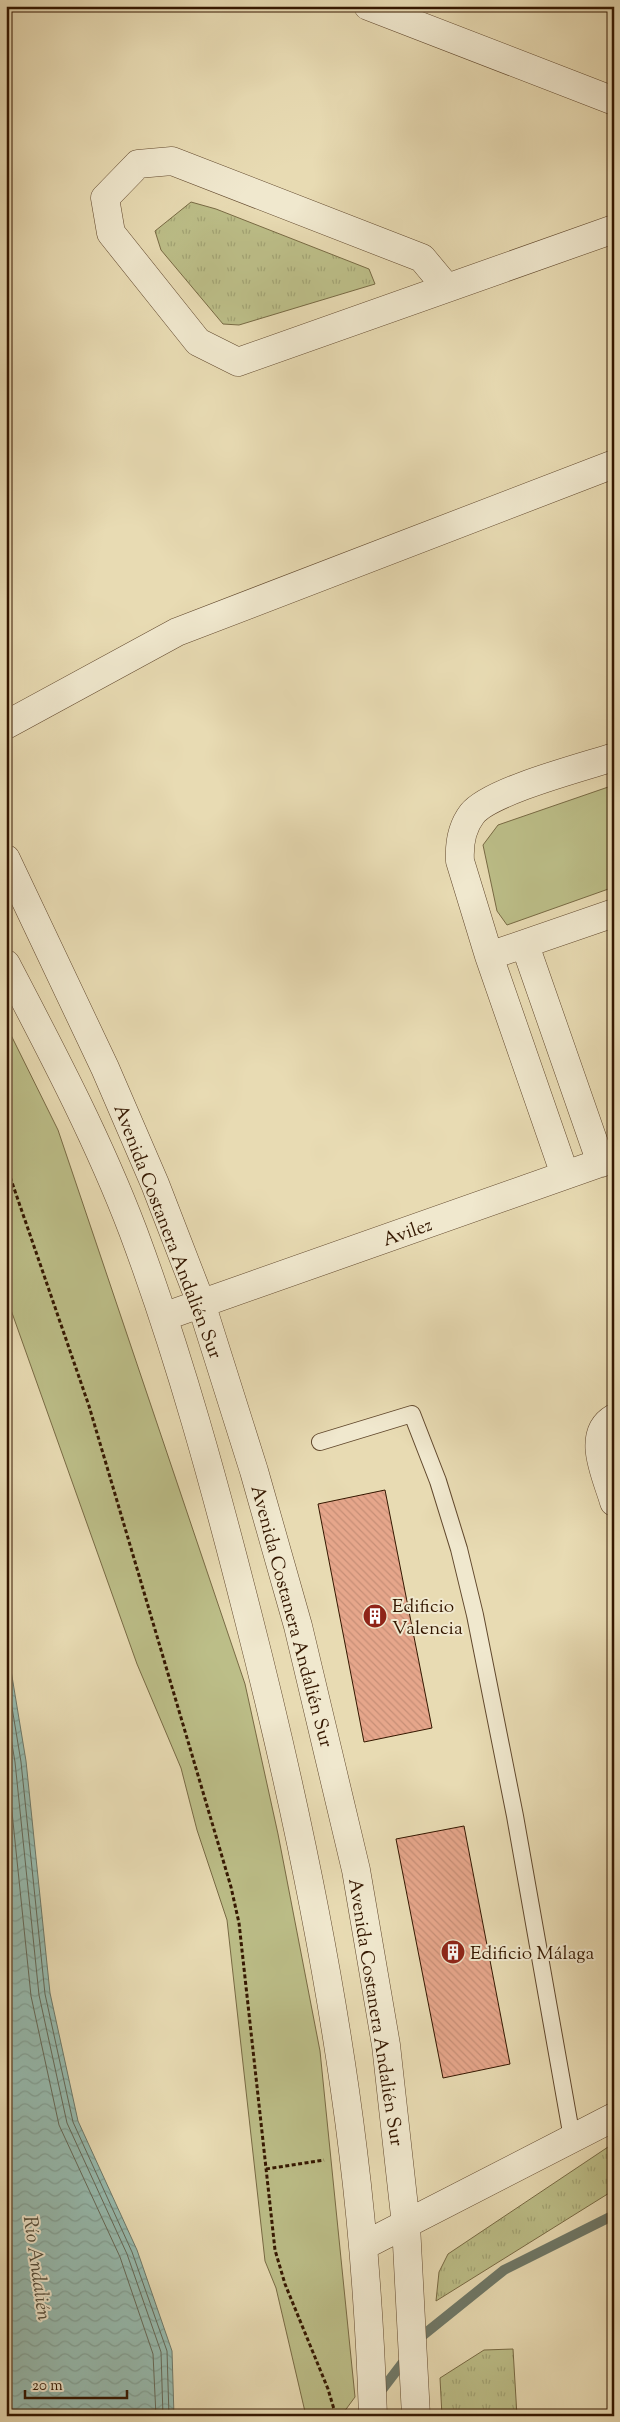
<svg xmlns="http://www.w3.org/2000/svg" width="620" height="2422" viewBox="0 0 620 2422" font-family="'Sorts Mill Goudy',serif">
	<defs>
		<pattern id="grass-tufts" width="24" height="20" patternUnits="userSpaceOnUse" patternTransform="scale(1.25)"><rect width="24" height="20" fill="#bcbe88"/><path d="M3 7l-1-3M5 7V3M7 7l1-3M15 17l-1-3M17 17v-4M19 17l1-3" fill="none" stroke="#a2a374"/></pattern>
		<pattern id="water-waves" width="16" height="10" patternUnits="userSpaceOnUse" patternTransform="scale(1.25)"><rect width="16" height="10" fill="#97bbaf"/><path d="M0 5q4-4 8 0t8 0" fill="none" stroke="#83a095"/></pattern>
		<pattern id="building-back-hatch" width="6" height="6" patternUnits="userSpaceOnUse" patternTransform="scale(1.25)"><rect width="6" height="6" fill="#e6a68b"/><path d="M-1 5l2 2M0 0l6 6M5-1l2 2" fill="none" stroke="#c68e76"/></pattern>
	</defs>
	<rect width="100%" height="100%" fill="#e8dbb3"/>
	<filter id="stains"><feTurbulence type="fractalNoise" baseFrequency=".004" numOctaves="4"/><feColorMatrix values="0 0 0 0 .2 0 0 0 0 .09 0 0 0 0 .02 0 0 0 .5 -.17"/></filter>
	<radialGradient id="worn" r=".72"><stop offset=".6" stop-color="#630" stop-opacity="0"/><stop offset="1" stop-color="#630" stop-opacity=".3"/></radialGradient>
	<path fill="url(#grass-tufts)" stroke="#786a44" d="M191,202l25,7 153,60 6,15 -136,41 -16,-1 -62,-74 -6,-19z
		M614,2143v47l-178,111 3,-29 9,-18z
		M513,2349l4,67h-75l-2,-38 44,-28z"/>
	<path fill="#bcbe88" stroke="#786a44" d="M614,785v102l-107,38 -10,-14 -14,-66 15,-20z
		M6,1025l52,105 187,554 33,150 42,217 35,346 -14,19h-35l-30,-128 -11,-27 -38,-341 -30,-90 -16,-62 -44,-104 -131,-368z"/>
	<path fill="url(#water-waves)" stroke="#6f7969" d="M6,1640l20,121 24,232 28,128 59,129 35,101 2,65h-168z"/>
	<g fill="none" stroke-linecap="round" stroke-linejoin="round">
		<path stroke="#666958" stroke-width="1" d="M6,1671l15,91 24,232 28,128 59,130 35,99 2,65
			M6,1708l9,54 24,233 28,128 60,131 34,98 2,64
			M6,1754l25,242 28,129 61,132 33,97 3,62"/>
		<path stroke="#6f7969" stroke-width="10" d="M417,2343l5,-7 82,-66 110,-55
			M378,2395l29,-38"/>
	</g>
	<path fill="url(#building-back-hatch)" stroke="#341700" d="M385,1490l47,238 -68,14 -46,-238z
		M464,1826l46,238 -67,14 -47,-239z"/>
	<g fill="none" stroke-linecap="round" stroke-linejoin="round">
		<defs>
			<path id="service" d="M320,1442l92,-28 26,67 21,68 16,66 40,201 57,322"/>
			<path id="minor" d="M368,6l246,95
				M447,288l-25,-30 -250,-97 -34,3 -33,34 6,35 87,109 40,20 376,-133
				M6,725l171,-93 437,-168
				M614,757c-31,10 -124,34 -142,57 -10,13 -13,30 -12,47l29,95 125,-43
				M6,859l99,209 50,116 46,119 53,168 44,155 58,244 30,175 20,180 10,191
				M525,945l76,218
				M489,956l76,219
				M6,964c46,88 92,175 127,267 47,126 82,255 115,385 45,176 83,355 105,535 11,88 17,176 20,265
				M163,1317l451,-159
				M614,1418c-29,17 -7,59 0,84
				M363,2246l251,-129"/>
		</defs>
		<use href="#service" stroke="#61482d" stroke-width="18"/>
		<use href="#minor" stroke="#61482d" stroke-width="29"/>
		<path stroke="#341700" stroke-width="3" stroke-dasharray="4 2.5" stroke-linecap="butt" d="M6,1165l83,241 142,481 8,36 36,327 10,34 43,105 8,27
			M266,2169l58,-9"/>
		<use href="#service" stroke="#f0e8ce" stroke-width="16"/>
		<use href="#minor" stroke="#f0e8ce" stroke-width="28"/>
	</g>
	<defs>
		<symbol id="building-disc" viewBox="-11 -11 22 22"><circle r="9.5" fill="#8f2418" stroke="#f0e8ce"/><path d="M-4-6H4V6H1V3H-1V6H-4ZM-2.5-4.3h1.7v1.8h-1.7ZM.8-4.3h1.7v1.8H.8ZM-2.5-1h1.7V.8h-1.7ZM.8-1h1.7V.8H.8Z" fill="#fff"/></symbol>
	</defs>
	<g fill-rule="evenodd">
		<use href="#building-disc" x="361" y="1602" width="28" height="28"/>
		<use href="#building-disc" x="439" y="1938" width="28" height="28"/>
	</g>
	<g text-anchor="middle" stroke-width="4" stroke-linejoin="round" paint-order="stroke">
		<g font-size="19" fill="#341700" stroke="#f0e8ce">
			<text transform="translate(169 1231) rotate(69)" y="7">Avenida Costanera Andalién Sur</text>
			<text transform="translate(407 1231) rotate(-19)" y="7">Avilez</text>
			<text transform="translate(293 1616) rotate(75)" y="7">Avenida Costanera Andalién Sur</text>
			<text transform="translate(377 2012) rotate(81)" y="7">Avenida Costanera Andalién Sur</text>
		</g>
		<g font-size="19" fill="#341700" stroke="#f0e8ce" text-anchor="start">
			<text x="392" y="1612">Edificio<tspan x="392" dy="22">Valencia</tspan></text>
			<text x="470" y="1959">Edificio Málaga</text>
		</g>
		<g font-size="20" font-style="italic" fill="#57503d" stroke="#f0e8ce">
			<text transform="translate(38 2268) rotate(82)" y="7">Río Andalién</text>
		</g>
	</g>
	<rect width="620" height="2422" fill="none" stroke="#e8dbb3" stroke-width="25"/>
	<rect x="8" y="8" width="605" height="2407" fill="none" stroke="#341700" stroke-width="2.5"/>
	<rect x="12" y="12" width="595" height="2397" fill="none" stroke="#341700"/>
	<path d="M25 2390v8h102v-8" fill="none" stroke="#341700" stroke-width="2.5"/>
	<text x="32" y="2390" font-size="15" fill="#341700" stroke="#f0e8ce" stroke-width="4" paint-order="stroke">20 m</text>
	<rect width="100%" height="100%" filter="url(#stains)"/>
	<rect width="100%" height="100%" fill="url(#worn)"/>
</svg>
